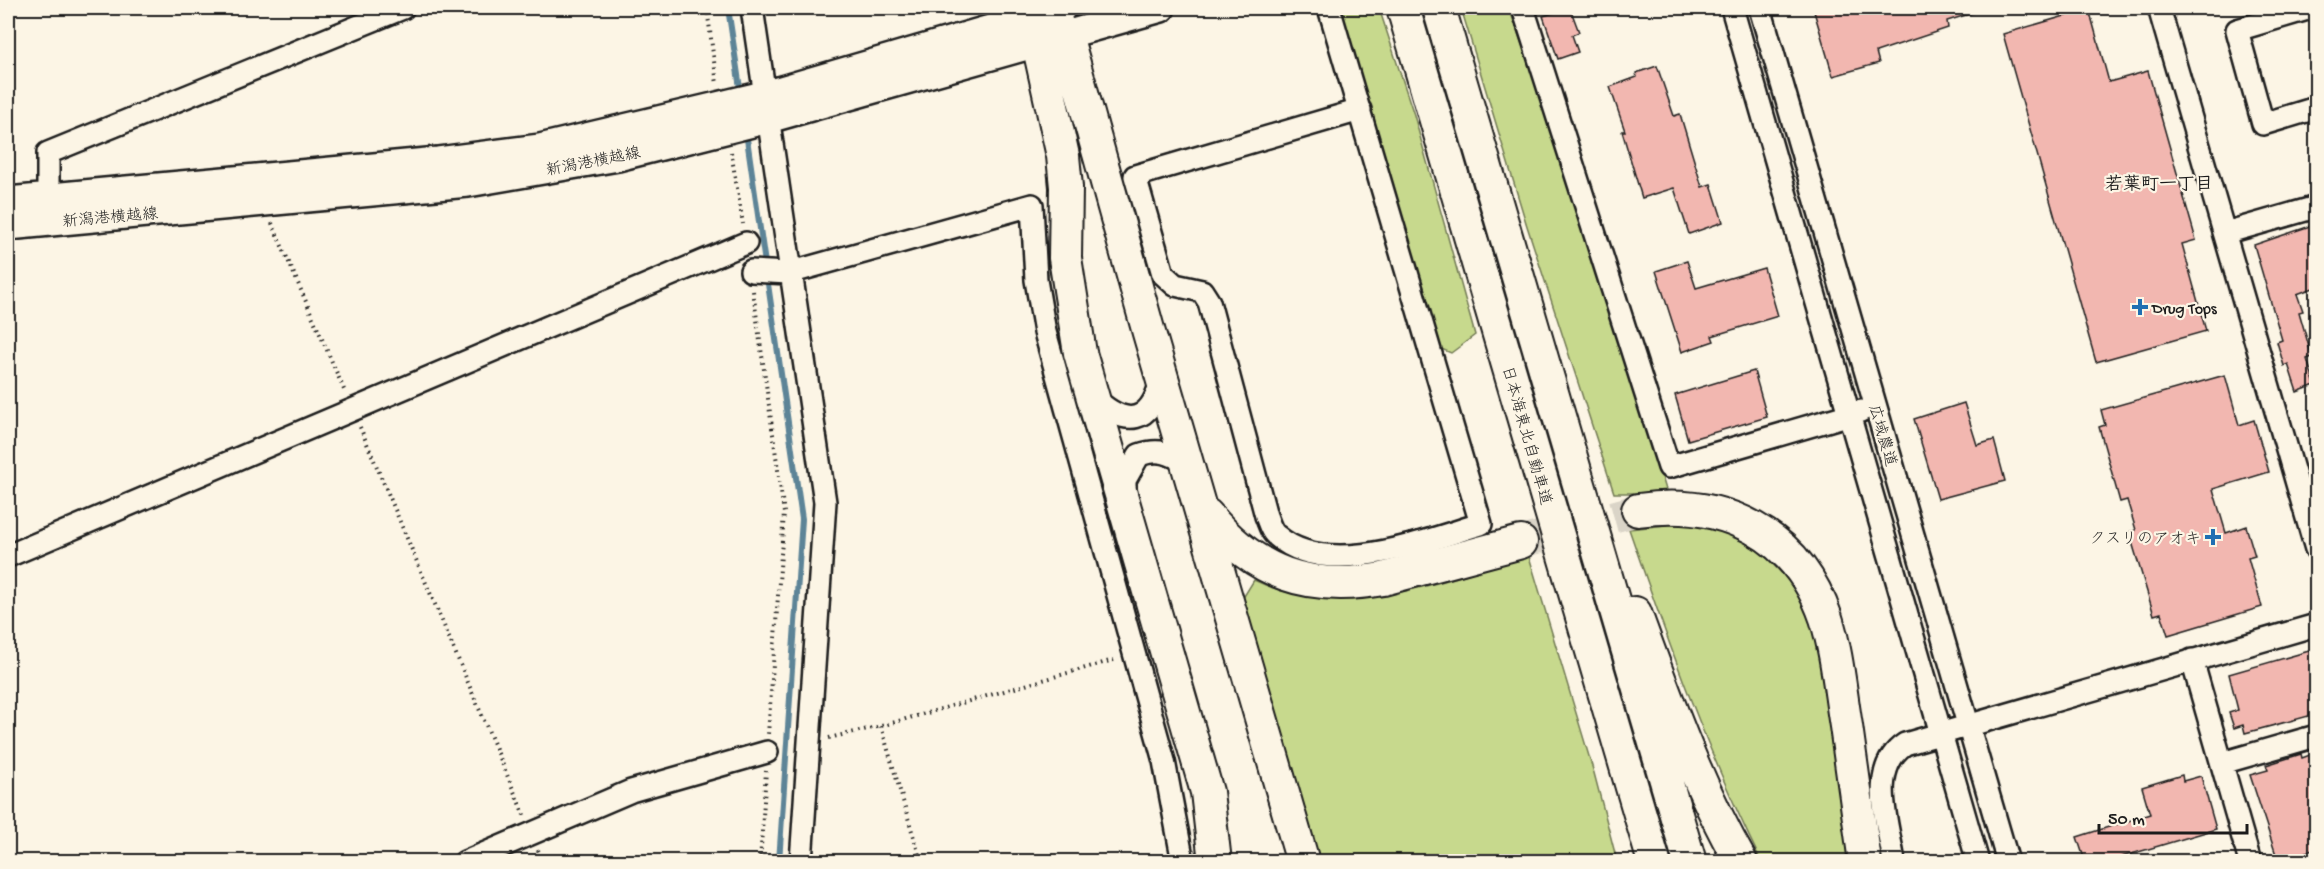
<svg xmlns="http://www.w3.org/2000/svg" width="2324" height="869" viewBox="0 0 2324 869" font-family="'Gochi Hand','Klee One',sans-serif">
	<rect width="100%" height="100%" fill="#fcf5e5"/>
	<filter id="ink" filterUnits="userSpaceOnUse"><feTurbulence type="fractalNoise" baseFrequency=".0167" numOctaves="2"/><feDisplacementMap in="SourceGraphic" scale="12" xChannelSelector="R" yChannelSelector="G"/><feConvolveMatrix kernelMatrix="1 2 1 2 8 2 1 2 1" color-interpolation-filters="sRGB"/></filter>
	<g filter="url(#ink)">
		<path fill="#c7d98d" stroke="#727a54" stroke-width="1.5" d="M1340,8h39l35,107 61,220 -24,18 -17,-7 -90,-314z
			M1461,8h48l65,182 93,303h-53l-87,-267z
			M1676,524l49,4 26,14 47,48 25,57 32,214h-94c-53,-107 -93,-219 -132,-332z
			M1528,553l66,220 23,88h-302l-74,-260 13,-21c86,42 190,3 274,-27z"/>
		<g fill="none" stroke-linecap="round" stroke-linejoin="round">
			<path stroke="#5d8497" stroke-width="6" d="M728,8l13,87
				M746,132l56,387 -23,343"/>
		</g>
		<path fill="#f2b7b0" stroke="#1c1c1c" stroke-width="1.5" d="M1570,8l9,24 -7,3 6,17 -20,7 -15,-43z
			M1813,8h165l1,3 -32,10 1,7 -72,24 3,11 -46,13z
			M2089,9l20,73 39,-11 48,169 -14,4 24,87 -110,31 -93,-328z
			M1657,66l17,50 6,-2 22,73 9,-3 12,38 -34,12 -15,-46 -32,10 -20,-67h3l-15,-44 27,-10 -1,-4z
			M2316,224v63l-19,7 6,17 -4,1 13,45 -5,2 8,26 -18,7 -9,-28 -4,2 -7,-24 5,-2 -28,-95z
			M1687,261l9,27 68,-20 14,48 -66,20 2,5 -32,11 -26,-81z
			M1754,371l13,46 -79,23 -13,-45z
			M2225,375l14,50 15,-5 15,52 -56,17 13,44 20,-7 9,30 -7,2 14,49 -94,28 -7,-22 -7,2 -25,-83 7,-2 -9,-30 -7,2 -21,-75 6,-2 -4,-15z
			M1964,403l13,42 17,-5 11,41 -67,18 -24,-80z
			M2316,649v65l-71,19 -2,-8 -9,3 -5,-15 9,-3 -9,-36z
			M2301,754l1,4 8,-3 6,19v75l-13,4 3,8h-28l-28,-86 18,-5 -2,-5z
			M2182,775l1,6 18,-5 15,53 -108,32h-23l-8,-24 73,-23 -8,-27z"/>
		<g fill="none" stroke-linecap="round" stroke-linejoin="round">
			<path stroke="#dad4c7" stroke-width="32" stroke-dasharray="32 16" stroke-linecap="butt" d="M1521,542l117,-32"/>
			<defs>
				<path id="minor" d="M752,8l73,494 -24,360
					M1329,8l152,516c-55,16 -154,56 -204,12 -6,-4 -8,-13 -11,-20l-57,-214 -7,-11 -27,-6 -12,-11 -28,-98 225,-66
					M1523,8l146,459 192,-56
					M1732,8l246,854
					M1760,8l248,854
					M2159,8l157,541
					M2311,8l-74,22 26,94 53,-16
					M48,197v-44l355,-145
					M2225,233l91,-26
					M751,271l38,2 243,-68 4,75 9,52 119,429 19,101
					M1093,397c34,32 58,27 69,-20
					M1125,496v-16l14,-25c20,-7 31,-2 50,9
					M8,556l738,-313
					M2192,660l58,202
					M2222,763l94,-27
					M465,862l166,-71 136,-39
					M1894,862c-5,-36 -27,-93 11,-118l411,-119"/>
				<path id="major" d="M8,201l430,-40 102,-13 224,-53 298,-87
					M8,226l460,-43 150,-26 150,-38 393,-111"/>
				<path id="highway" d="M1403,8l251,854
					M1439,8l251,854
					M1638,510c85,-12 159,23 188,108 11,34 14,72 20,108 6,45 13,90 19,136
					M1207,515c49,59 101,77 176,64l138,-37
					M1635,613c31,85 61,170 106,249
					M1215,862l-8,-70 -127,-439 -15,-95 1,-71 -3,-31 -25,-113 5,-30 23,22 83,298 154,529"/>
			</defs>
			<use href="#minor" stroke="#1c1c1c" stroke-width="26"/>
			<use href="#major" stroke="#1c1c1c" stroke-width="32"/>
			<use href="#highway" stroke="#1c1c1c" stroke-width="36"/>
			<path stroke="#1c1c1c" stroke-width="4" stroke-dasharray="1.5 4.5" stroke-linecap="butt" d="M707,8l10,76
				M731,152l12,72
				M272,223l73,169
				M753,291l31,222 -16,221
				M360,427l164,388
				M881,726l40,136
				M829,738l52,-12 236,-67
				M538,850l5,12
				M760,862l6,-91"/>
			<use href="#minor" stroke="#fcf5e5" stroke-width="21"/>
			<use href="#major" stroke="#fcf5e5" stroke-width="27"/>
			<use href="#highway" stroke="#fcf5e5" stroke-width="32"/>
		</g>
	</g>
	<g fill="#1f6fb2" stroke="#fcf5e5" stroke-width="2">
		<path d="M2137 298h6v6h6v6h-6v6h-6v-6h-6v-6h6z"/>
		<path d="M2210 528h6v6h6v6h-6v6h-6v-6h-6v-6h6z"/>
	</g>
	<g text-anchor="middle" stroke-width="4.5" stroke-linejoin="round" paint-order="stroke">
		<g font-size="16" fill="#1c1c1c" stroke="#fcf5e5">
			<text transform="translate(593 160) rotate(-11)" y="6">新潟港横越線</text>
			<text transform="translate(110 216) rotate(-5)" y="6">新潟港横越線</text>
			<text transform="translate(1528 435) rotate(74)" y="6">日本海東北自動車道</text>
			<text transform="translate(1884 435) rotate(74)" y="6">広域農道</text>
		</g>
		<g font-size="16" fill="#1c1c1c" stroke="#fcf5e5" text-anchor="start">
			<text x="2152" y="313">Drug Tops</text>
			<text x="2201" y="543" text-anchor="end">クスリのアオキ</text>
		</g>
		<g font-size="18" font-weight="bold" fill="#1c1c1c" stroke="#fcf5e5">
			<text x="2159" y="189">若葉町一丁目</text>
		</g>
	</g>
	<rect width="2324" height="869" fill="none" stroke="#fcf5e5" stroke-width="30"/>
	<rect x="15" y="15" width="2294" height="839" fill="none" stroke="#1c1c1c" stroke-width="2" filter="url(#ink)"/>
	<path d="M2099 824v9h148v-9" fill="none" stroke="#1c1c1c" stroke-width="3"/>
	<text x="2108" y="824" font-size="18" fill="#1c1c1c" stroke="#fcf5e5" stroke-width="4.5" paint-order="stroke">50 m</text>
</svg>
